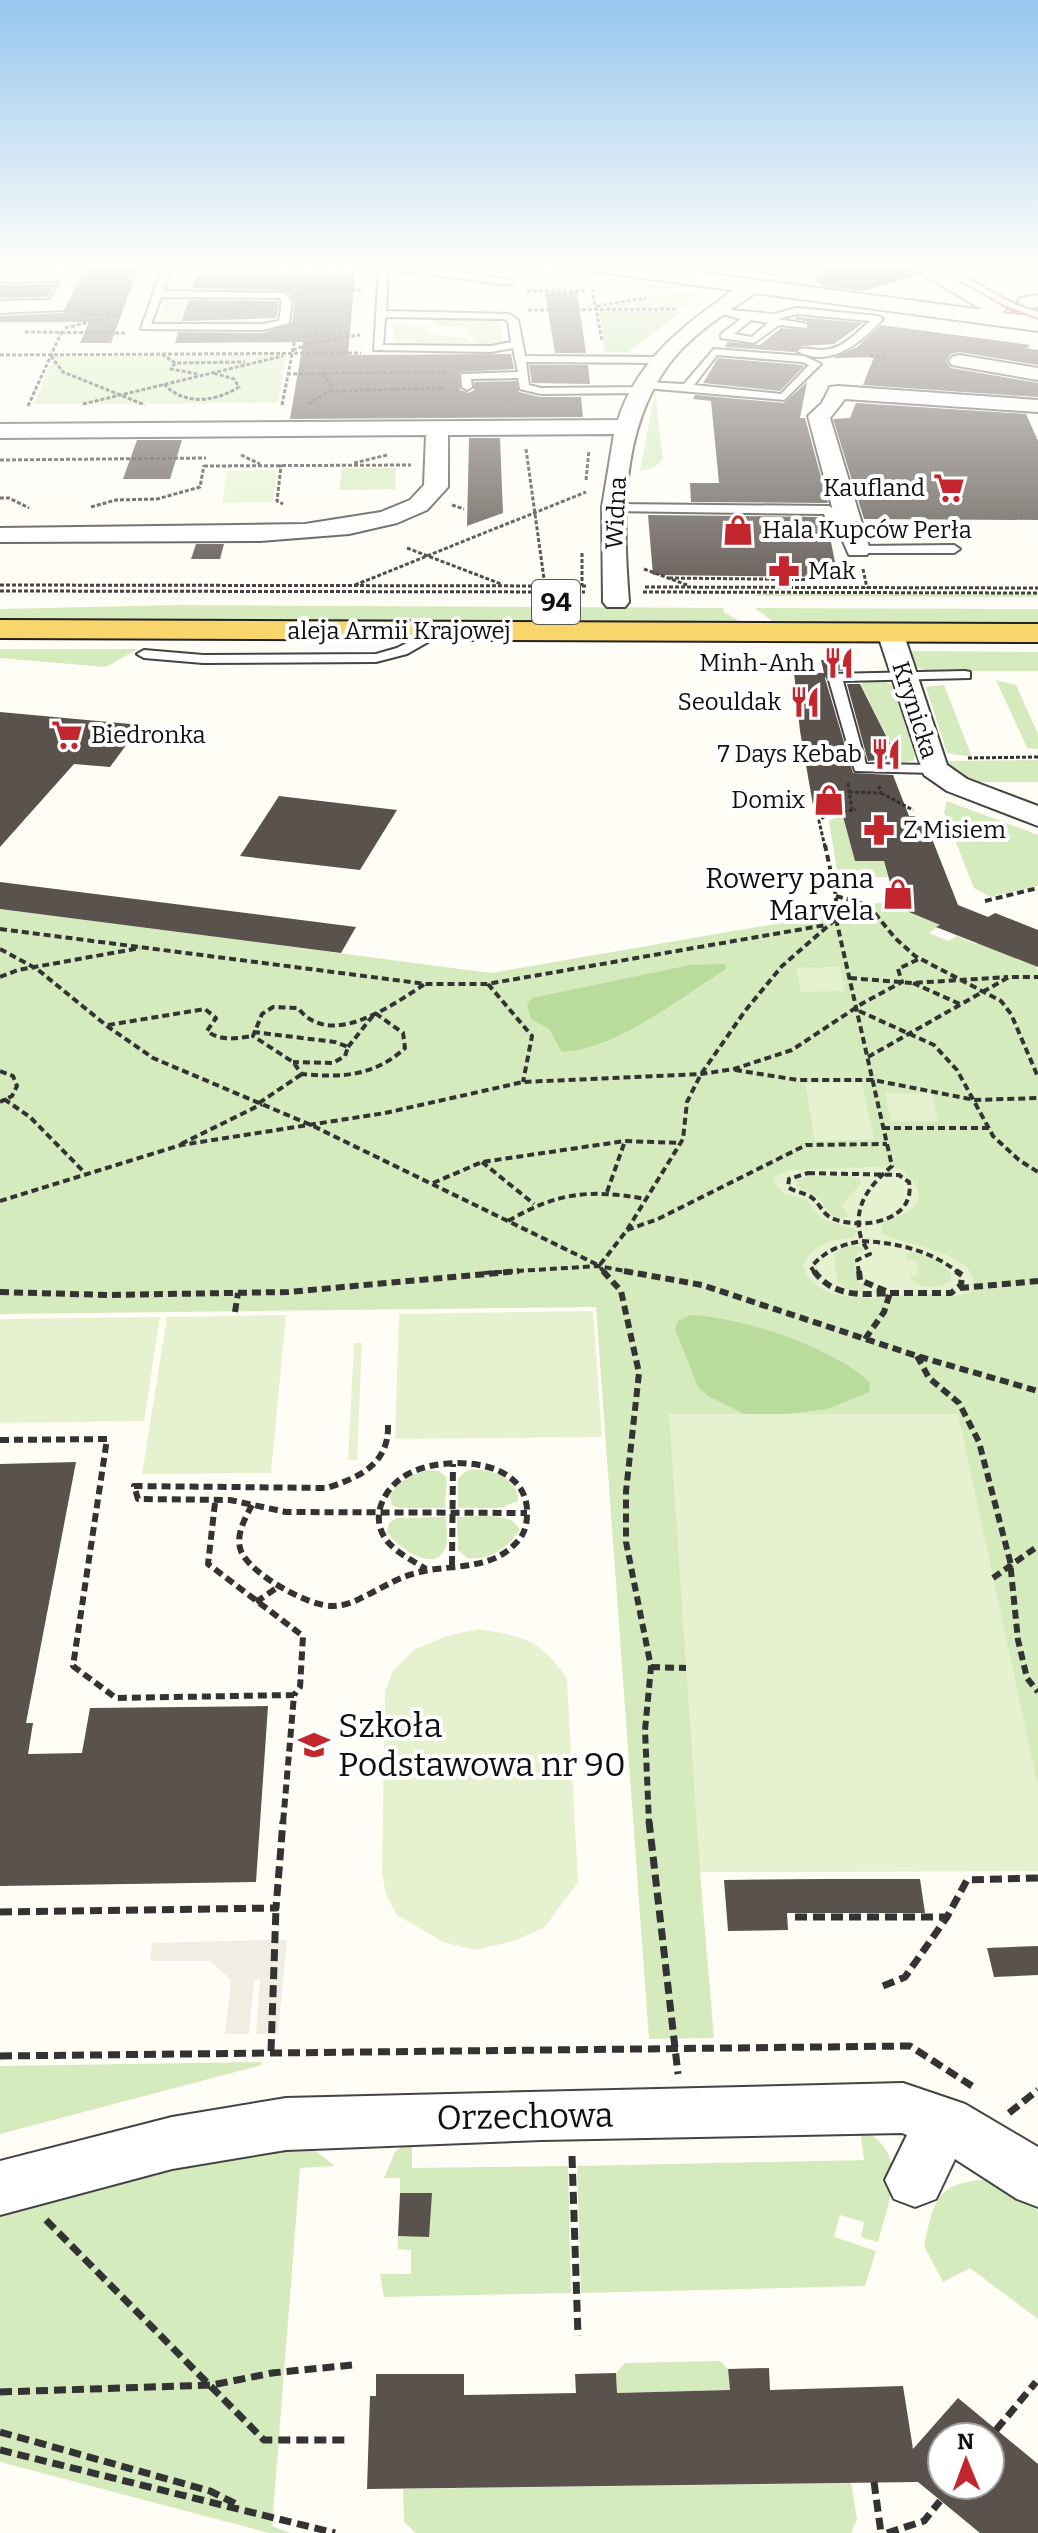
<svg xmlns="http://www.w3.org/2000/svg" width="1038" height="2533" viewBox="0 0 1038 2533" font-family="Bitter,serif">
	<rect width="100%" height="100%" fill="#fffdf5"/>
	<path fill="#d5ebbd" d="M607,278l82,10 -95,1z
		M701,291l-15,17h-85l75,-16z
		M189,297l41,18 28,8 -86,2 -13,-4 6,-18z
		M435,318l59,2 8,4v20h-23l-12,-11v-5l-31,-2 -3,-1z
		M391,323l41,4 -5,4c15,10 31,0 44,12h-72l-6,-4 1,-12 -5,-1z
		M54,356l227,-1 5,1 -8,47 -244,1z
		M655,391l8,68 -9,9 -14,3z
		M342,468h54l-1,21 -56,1z
		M759,594h279v3l-285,-1z
		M178,605l545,3 1,4 19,12h-743v-15z
		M755,608l283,1v18l-263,-4z
		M0,649h138l-32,18 -106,-9z
		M905,651l133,1v19h-111l-15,-5z
		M996,680l20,5 22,49v15l-11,-1z
		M867,681l19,1 9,5 21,66 -3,8 -19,3 -16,-5 19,-1 -36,-74z
		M944,685l28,72 -25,-4 -21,-66z
		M1038,760v22h-71l-25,-21z
		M947,801l91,34v51l-48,11 -16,-9 -30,-76z
		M838,816h5l41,45 4,16 -50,1 -9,-57z
		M877,903h42l7,3 -13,8 27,11 -11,8 19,8 9,-5 19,8 3,-2 57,24 2,6v899l-338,1 14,166 -65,1 -53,-732 -596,7v-405l491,64 324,-56z
		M427,1470l12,1 8,7 -2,30h-46l-7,-3 -2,-10c8,-13 22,-21 37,-25z
		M468,1470c19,-3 52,8 50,31l-17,7h-43v-30z
		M446,1517c0,9 3,23 -1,32 -12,26 -49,-4 -58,-17l2,-9 8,-5z
		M457,1517c20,0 54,-7 63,13 -13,18 -30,31 -53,28l-9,-8z
		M261,2062l1,3 -262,69v-68z
		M860,2128c52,26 29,70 18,114l-17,-5 3,-15 -24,-7 -6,22 42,14 -11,35 -284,7 -4,-127 287,-6z
		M412,2138v30l156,-2 3,127 -187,4 -4,-23h31v-24l-13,-1v-13l34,-43h-32v-15h-16l11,-26z
		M305,2142l30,24 -35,2 -28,358 19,7h-22l-269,-71v-254l178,-45z
		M983,2180l22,5 33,25v109l-68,-51 -27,14 -19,-36c10,-42 10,-63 59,-66z
		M720,2361l8,8 2,21 -113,3 -1,-20 9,-10z
		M851,2483l6,36 -6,14h-435l-12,-11 -1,-33z"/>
	<path fill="#b9dc9c" d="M599,311h79l3,1 -53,40h-23z
		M725,964l1,5c-46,29 -109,80 -164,83l-13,-23 -18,-10 -4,-14 5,-7 158,-33z
		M691,1315c53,3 139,31 179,67l-1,10 -42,17 -42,5h-40l-37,-18 -10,-9 -23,-58 3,-8z"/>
	<path fill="#e6f2cf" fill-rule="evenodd" d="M277,470l-4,32 -51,1 5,-32z
		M840,967l5,24 -44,1 -5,-24z
		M862,1082l12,57 -59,2 -10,-58z
		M885,1093h47l6,28h-47z
		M875,1167l26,2c31,27 19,41 -16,52l-3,4v8c18,13 105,19 90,58 -21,10 -35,0 -56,3 -32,4 -102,14 -113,-29 11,-22 27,-25 50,-27l3,-9 -29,-8 -10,-7 -10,-14 -22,-6 -12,-12 2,-6 16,-6zM809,1176h42l9,3v6l-19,20 8,12c-21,6 -20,-10 -32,-20 -5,-5 -14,-6 -20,-10v-7zM847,1245l12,1 5,4 -10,7 3,23 9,7 -5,4 -14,-2 -10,-8 -3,-27zM910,1251l24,7 17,15v8c-15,9 -32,9 -42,-5l10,-1 -3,-15h-9l-1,-6z
		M593,1311l9,126 -207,2 4,-125z
		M286,1315l-15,158 -129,1 25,-157z
		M160,1317l-16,104 -144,2v-104z
		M354,1343h8l-5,117h-9z
		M669,1414h289l80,372v85l-338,1z
		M479,1629c44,7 62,11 88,50l11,203 -33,45 -31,14 -39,9 -32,-8 -46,-27 -11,-20 -4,-22 3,-182 8,-20 22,-22 32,-13z"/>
	<path fill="#f1ede2" d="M264,1940h23l-9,94h-22l4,-55 -6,1 -5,54h-24l6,-54 -21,-19h-60l2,-18z"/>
	<path fill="#5a524d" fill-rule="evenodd" d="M0,263h140l-29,80h-31l9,-21h-89v-6l64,-3 21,-37 -1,-4 -11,-6 -73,1z
		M812,263h89l17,12 -55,16 -41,-5 -9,-8 12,-4z
		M355,274l-7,81 163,-1 3,15 -55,3 1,18 9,3 5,-3v-8l42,-1 3,11 21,5h41l2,20 -293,2 13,-77 -128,1 3,-11 85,1 29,-10 3,-23 -9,-9 -94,-3 5,-13z
		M56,284l-8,13 -48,1v-13z
		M577,292l9,61h-31l-10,-60z
		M189,300l89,1 1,1 -3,16 -94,3z
		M797,317l66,6 -29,21 -32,2 -8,6 -69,-5 2,-5 33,3 21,-17 28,2v-8l-15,-3z
		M881,325l150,20 -5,3 12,2v15l-79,-13 -8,2 -5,7 5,7 87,15v14l-175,-12 11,-28 -41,1 24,-11z
		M718,358l83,7 3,1 -24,25 -77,-8z
		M529,365h59l2,19 -58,-1z
		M807,382l-7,36h5l23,85 -137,-1 -1,-19h29l-8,-82 -18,-2 2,-4 89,8z
		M856,403l170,11 12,27v79l-174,-1 -31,-100 17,-1z
		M469,438h31l3,75 -36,13z
		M137,440h45l-12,39h-47z
		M648,515l174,2 8,20 8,40 -185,-2z
		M196,544h28l-4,15h-29z
		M821,660l28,1 5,9 -24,1 -5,7 28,95 40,2 16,41h6l3,10h9l31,79 30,12 7,-4 43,17v37l-102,-40 4,-2 -55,-23 6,-16 -7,-25h-29l-15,-56h-27l-13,-74 -6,-59 30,1z
		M847,684h13l37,74 -29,3z
		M0,712l141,13 -31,42 -36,-3 -74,83z
		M279,796l118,14 -37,60 -120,-14z
		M0,882l356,45 -15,26 -341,-44z
		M76,1462l-50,261h7l-5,31 54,-1 8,-45 178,-2 -12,176 -256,4v-422z
		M824,1879h96l5,34h-138l1,17 -60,1 -4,-51z
		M1038,1946v29l-44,2 -7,-29z
		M400,2193h32l-3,44 -31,-1z
		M769,2368l1,22 133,-4 10,63 45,-51 80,66v69h-58l-62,-51 -551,7 3,-93h6v-22h88v21l112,-2 -1,-19 41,-1 1,20 113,-3 -2,-21zM942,2437h48v48h-48z"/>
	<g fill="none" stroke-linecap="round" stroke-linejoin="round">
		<defs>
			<path id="service" d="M164,263h9l-10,28 121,2 8,7 -3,23 -26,7 -122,-1zM161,297l118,1 3,3 -3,20 -16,3h-112z
				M363,263h23l127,17 -3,5 -122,-16 -2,42 123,3 9,6 7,36 136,1 5,3 -5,3 -135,-1 3,23 12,3 99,-1 4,-5 40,2 30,-35 90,7 17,8 -37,36 -139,-12 -4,5 -100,1 -21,-5 -2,-11 -47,1 1,8 -5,3 -5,-3 -1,-13 57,-2 -5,-24 -22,4 -117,-2 5,-82zM385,317l119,2 4,2 3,21 -20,4 -108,-1zM717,355l85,7 7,3 -28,29 -87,-9z
				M749,263h13l17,9 -8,2z
				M927,263h12l77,42 22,7v6l-28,-9z
				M1032,263h6v5z
				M797,308l81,8 5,3c-22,24 -53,50 -86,32 8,-5 15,-1 25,-1 19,0 33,-16 48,-29l-73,-7 -19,5 29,5v4l-28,-3 -25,18 -33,-5v-4l20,-15 -27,-7 5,-3 55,5zM751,320l17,3 -16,14 -18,-3z
				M615,504l214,2 6,4 6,21 -10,3 -7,-20 -213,-3 -2,-3z
				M858,546l96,-1 6,4 -6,4h-100l-2,-3z
				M437,627l5,1v6l-35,20 -31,8 -173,1 -59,-5 -7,-4 7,-4 59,5 173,-1 21,-6z
				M965,671l5,1v6l-127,3 23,83 68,1 7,4 -7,4 -79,-2 -27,-94 2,-3z"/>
			<path id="minor" d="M73,269l9,6 -18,35 -64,3v-12l50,-1 11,-19 -61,1v-12z
				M753,280l7,2 3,4 -3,4c-31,21 -68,43 -91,74 -50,68 -46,158 -40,238l-4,5h-18l-4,-5 -1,-95 12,-73 -166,1v52l-21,23 -30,13 -48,11 -89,7 -260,1v-14l305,-4 76,-12 29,-12 14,-15 2,-50 -426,3v-14l618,-4c16,-51 55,-87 98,-117 11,-9 23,-19 37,-23z
				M1038,295v12l-10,1 -10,-6 3,-4z
				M959,355l79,13v12l-86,-15 -3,-4 3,-4z
				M838,386l200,14v12l-193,-13 -15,19 40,132 -3,5h-18l-11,-25 -30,-114 14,-13 8,-16z
				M890,624l9,2 4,6 44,133 20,14 71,27v20l-91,-35 -23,-16 -47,-143 4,-6z
				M903,2083l62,21 73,43v60l-21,-8 -62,-40 -19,40 -21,8 -21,-8 -9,-19 22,-45 -5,-2 -360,7 -256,10 -114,19 -172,46v-54l172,-44 114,-19z"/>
			<path id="tertiary" d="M567,263h60l356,47 -79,-47h26l73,40 3,5 -4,5 36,4v14l-461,-62z"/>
			<path id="primary" d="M0,620l1038,4v18l-1038,-4z"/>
		</defs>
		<use href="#service" stroke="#444" stroke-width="4"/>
		<use href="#minor" stroke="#444" stroke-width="4"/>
		<use href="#tertiary" stroke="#444" stroke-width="4"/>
		<use href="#primary" stroke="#222" stroke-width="4"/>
		<path stroke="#333" stroke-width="3" stroke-dasharray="4 2" stroke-linecap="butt" d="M205,263l12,9
			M522,266l29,3
			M860,268l27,-3
			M96,272h46
			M276,272h74
			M592,289l10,52
			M303,290h58
			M527,291h58
			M597,306l49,-8
			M528,310l150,-1
			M65,328l57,-14 -43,1
			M25,332l102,1
			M302,336l38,-1
			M293,350l19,-7 48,-8
			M162,354l13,9 70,-1
			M0,355l361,-2
			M51,356l12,16 82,33
			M870,356l15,1
			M175,363l-4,6 27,5
			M287,374l159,-2
			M164,384c20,22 51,18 75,3l-5,-8 -21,-6
			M330,391l115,-3
			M83,404l200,-48
			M308,404l22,-13 1,-7 -10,-11
			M282,405l13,-66
			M28,406l34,-75
			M526,449l19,137
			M241,455l19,9
			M0,460l206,-2
			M354,463l33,-8
			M204,466l207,-1
			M278,466h3l-4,35 6,3
			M586,480l3,-30
			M0,498h9l20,10
			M452,505l12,4
			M91,507l25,-7 41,-1 43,-12 4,-22
			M407,548l94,36
			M582,553v33
			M644,569l43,16
			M863,569l4,19
			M669,578l178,2 -1,-11 -10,-1
			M0,585l587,1
			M355,585l231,-93
			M645,587l393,1
			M0,591l585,1
			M643,592l395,1
			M968,758l70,-1
			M848,783l4,27
			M849,792l32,1 -2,-7
			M881,793l32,17
			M825,847l-6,-26 10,-9 27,-2"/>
		<path stroke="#333" stroke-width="4" stroke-dasharray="7 4" stroke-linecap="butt" d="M836,896l32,9 27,33 20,18 86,45 10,13 27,63
			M985,901l53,-13
			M836,919l56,247c-24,21 -41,42 -30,75
			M0,929l426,55h61l339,-59
			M0,949l37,20 70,57 46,32 158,67 287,140
			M0,977l18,-7 122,-22
			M850,978l62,5 96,-6
			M913,983l49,22
			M488,984l44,52 -9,46
			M859,1011l75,34 23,25 36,66 26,24 19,12
			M108,1025l97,-16 11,9 -9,13c14,11 30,7 46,5
			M253,1032l82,10 13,5 -3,9 -12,7 -40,-1
			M348,1047l27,-34 28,20 2,15c-30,28 -63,30 -103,26l-9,-12 -40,-26 9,-22 11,-7 25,1c32,42 93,-2 127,-24
			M868,1057l141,-80h29
			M735,1070l63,10h75l102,20 63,-2
			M0,1071l13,5 4,10 -5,10 -12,6
			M4,1099l26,18 55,56
			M259,1103l43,-29
			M883,1128h107
			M181,1144l81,-40
			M482,1162l52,42
			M808,1173l91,2 10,7c7,39 -46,48 -75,37 -12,-4 -13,-15 -23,-22 -6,-4 -16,-5 -23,-10l1,-8z
			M433,1183l49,-21 143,-21 56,2
			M607,1192l18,-51
			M0,1201l181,-56 204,-32 138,-31 178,-8 33,-5 58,-19 71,-47 39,-21 -4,-13 21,-10
			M508,1221c50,-29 82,-32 138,-22
			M627,1230l31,-11 148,-74 81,-1
			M862,1241c36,2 68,9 97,32
			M484,1273l115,-7 36,7
			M605,1273l-6,-7 28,-36 56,-91 4,-37 14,-28 44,-63 37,-45 54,-47v-23l-11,-51
			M815,1273l-4,-6c15,-17 29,-22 51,-26
			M859,1273l-2,-13 13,-6 -8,-13"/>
		<path stroke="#333" stroke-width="6" stroke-dasharray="9 5" stroke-linecap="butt" d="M603,1271l18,20 18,82 -13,118v51l25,125 -6,63 4,93
			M624,1271l78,14 215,71 121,35
			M814,1271c19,26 47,24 76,22
			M859,1271l1,9 30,13
			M960,1288l78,-7
			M0,1292l110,3 178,-3 231,-21
			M890,1293h61l10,-8 1,-10 -6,-4
			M235,1312l3,-19
			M865,1339l19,-27 6,-19
			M917,1356l12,22 30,25 20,39 31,119 8,79 9,38 11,14
			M388,1425c1,39 -28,52 -61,63l-193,-2 4,13 92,1 56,12 241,1
			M0,1440l107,-1 -34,227 43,32 178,-3 -11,128
			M215,1503l-7,61 95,72 -3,51 -6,8
			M252,1505c-7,13 -17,31 -11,46 9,23 67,55 91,55 10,0 20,-3 29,-8 18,-8 35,-20 55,-25 31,-9 72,-2 97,-27 10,-9 14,-18 14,-32 2,-55 -78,-59 -115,-42 -25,11 -45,43 -25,69 10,12 26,20 39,28
			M452,1565l1,-101
			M993,1578l45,-32
			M256,1602l25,-17
			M651,1667l35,1"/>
		<path stroke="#333" stroke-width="7" stroke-dasharray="12 6" stroke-linecap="butt" d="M649,1821l29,253
			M0,1912l276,-4 7,-87
			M795,1917h151
			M883,1986l22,-9 42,-60 20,-37 71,-2
			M271,2051l5,-143
			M0,2056l910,-10 62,40
			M1009,2113l29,-23
			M572,2156l6,180
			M46,2220l218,220h85
			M0,2392l212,-7 60,-12 80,-8
			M996,2430l40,-48
			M0,2432l210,59 26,13
			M0,2450l335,83
			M874,2482l7,51
			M887,2533l37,-12 16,-20"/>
		<use href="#service" fill="#fff" fill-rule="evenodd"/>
		<use href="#minor" fill="#fff" fill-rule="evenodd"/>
		<use href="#tertiary" fill="#fff" fill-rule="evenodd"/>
		<use href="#primary" fill="#f9d66b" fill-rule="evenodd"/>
		<path stroke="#c4262e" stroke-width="2" d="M927,263l75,42 36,14"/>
	</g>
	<linearGradient id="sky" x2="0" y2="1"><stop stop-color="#95c6ee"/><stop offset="0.43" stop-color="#fffefa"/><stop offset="1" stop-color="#fffefa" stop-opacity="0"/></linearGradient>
	<rect width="1038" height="618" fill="url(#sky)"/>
	<defs>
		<symbol id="supermarket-bare" viewBox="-9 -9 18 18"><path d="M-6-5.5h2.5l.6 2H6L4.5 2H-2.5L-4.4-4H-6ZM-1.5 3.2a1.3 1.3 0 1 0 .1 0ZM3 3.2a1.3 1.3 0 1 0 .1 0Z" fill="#c4262e" stroke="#fff" stroke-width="2.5" paint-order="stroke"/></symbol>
		<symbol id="shop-bare" viewBox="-9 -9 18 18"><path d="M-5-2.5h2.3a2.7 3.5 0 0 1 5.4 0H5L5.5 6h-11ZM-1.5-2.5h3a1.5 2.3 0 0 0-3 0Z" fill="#c4262e" stroke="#fff" stroke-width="2.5" paint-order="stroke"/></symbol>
		<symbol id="pharmacy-bare" viewBox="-9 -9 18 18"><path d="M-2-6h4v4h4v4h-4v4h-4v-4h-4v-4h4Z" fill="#c4262e" stroke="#fff" stroke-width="2.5" paint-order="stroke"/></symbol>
		<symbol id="restaurant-bare" viewBox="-9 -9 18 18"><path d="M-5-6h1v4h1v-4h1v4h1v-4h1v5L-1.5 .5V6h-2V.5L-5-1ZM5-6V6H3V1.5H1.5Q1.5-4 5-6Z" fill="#c4262e" stroke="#fff" stroke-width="2.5" paint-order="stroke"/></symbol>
		<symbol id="school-bare" viewBox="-9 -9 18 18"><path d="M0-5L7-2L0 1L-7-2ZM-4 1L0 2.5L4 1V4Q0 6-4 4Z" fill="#c4262e" stroke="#fff" stroke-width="2.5" paint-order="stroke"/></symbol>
	</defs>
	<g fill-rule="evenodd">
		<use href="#supermarket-bare" x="927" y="466" width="44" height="44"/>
		<use href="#shop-bare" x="716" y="508" width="44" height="44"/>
		<use href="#pharmacy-bare" x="762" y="549" width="44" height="44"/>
		<use href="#restaurant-bare" x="817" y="641" width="44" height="44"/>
		<use href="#restaurant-bare" x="783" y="680" width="44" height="44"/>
		<use href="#supermarket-bare" x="45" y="713" width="44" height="44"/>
		<use href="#restaurant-bare" x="864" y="732" width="44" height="44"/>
		<use href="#shop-bare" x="807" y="778" width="44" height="44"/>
		<use href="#pharmacy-bare" x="857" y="808" width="44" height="44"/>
		<use href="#shop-bare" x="876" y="872" width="44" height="44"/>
		<use href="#school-bare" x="292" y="1723" width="44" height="44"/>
	</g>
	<g text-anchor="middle" stroke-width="8" stroke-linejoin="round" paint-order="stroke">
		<g font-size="24" fill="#111" stroke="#fff" text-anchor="end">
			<text x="925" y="496">Kaufland</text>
			<text x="762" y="538" text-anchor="start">Hala Kupców Perła</text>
			<text x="808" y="579" text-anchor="start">Mak</text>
			<text x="815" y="671">Minh-Anh</text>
			<text x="781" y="710">Seouldak</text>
			<text x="91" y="743" text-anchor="start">Biedronka</text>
			<text x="862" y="762">7 Days Kebab</text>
			<text x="805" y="808">Domix</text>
			<text x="903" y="838" text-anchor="start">Z Misiem</text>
		</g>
		<g font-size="24" fill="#111" stroke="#fff">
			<text transform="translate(616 513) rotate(-87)" y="8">Widna</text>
			<text x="399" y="639">aleja Armii Krajowej</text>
			<text transform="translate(915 710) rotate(72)" y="8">Krynicka</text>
		</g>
		<rect fill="#fff" stroke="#585858" stroke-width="2" x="532" y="580" width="48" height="44" rx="6"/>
		<g font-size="26" font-weight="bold" fill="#111">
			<text x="556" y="611">94</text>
		</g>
		<g font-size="28" fill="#111" stroke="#fff" text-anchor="end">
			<text x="874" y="888">Rowery pana<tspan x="874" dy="32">Marvela</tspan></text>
		</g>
		<g font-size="34" fill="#111" stroke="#fff" text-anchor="start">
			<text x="338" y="1737">Szkoła<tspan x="338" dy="39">Podstawowa nr 90</tspan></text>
		</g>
		<g font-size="34" fill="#111" stroke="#fff">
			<text transform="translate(525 2116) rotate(-1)" y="12">Orzechowa</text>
		</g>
	</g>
	<g transform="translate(966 2461) rotate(359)"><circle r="38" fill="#ffffff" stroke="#a0a0a0" stroke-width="2"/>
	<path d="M0-6L14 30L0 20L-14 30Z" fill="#c4262e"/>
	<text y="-12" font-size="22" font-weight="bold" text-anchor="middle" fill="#111111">N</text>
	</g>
</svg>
